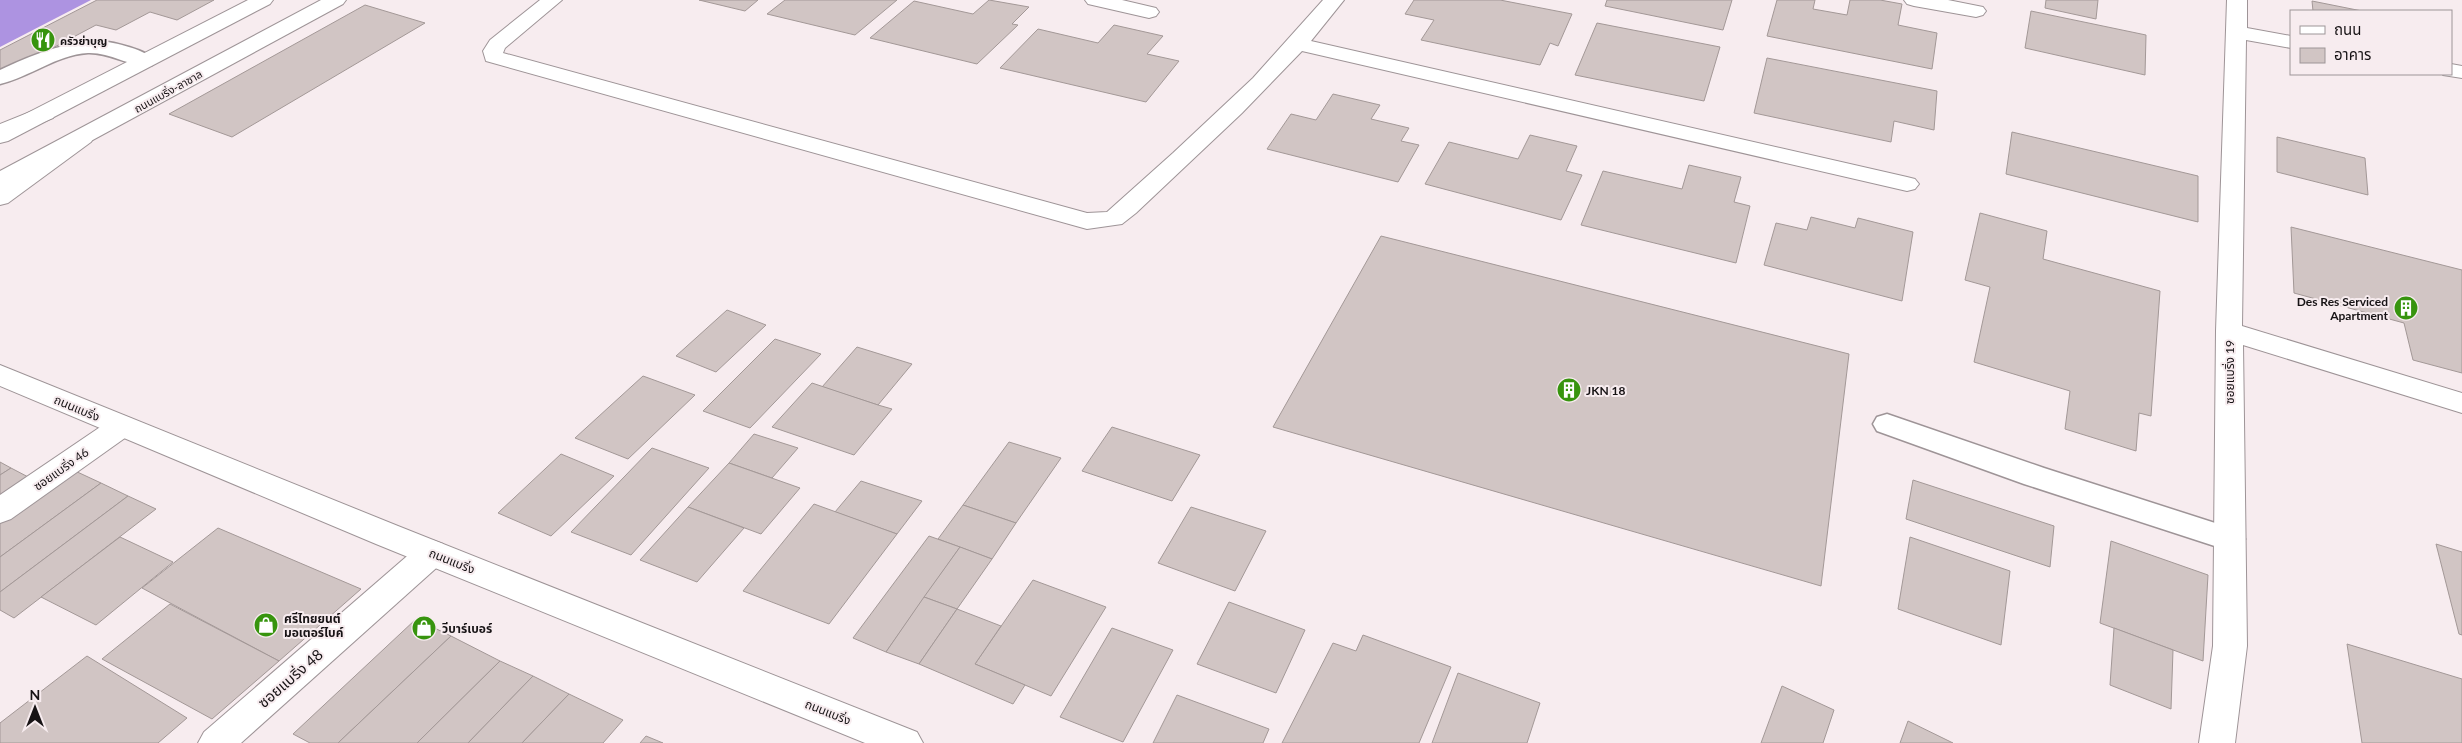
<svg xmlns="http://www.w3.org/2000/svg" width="2462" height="743" viewBox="0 0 2462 743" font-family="Lato,'Noto Sans Thai',sans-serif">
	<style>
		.water { fill: #ad93e1 }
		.building { fill: #d1c5c4; stroke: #a39897 }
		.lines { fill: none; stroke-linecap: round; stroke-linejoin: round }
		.service-casing { stroke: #9e9497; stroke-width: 3 }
		.minor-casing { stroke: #9e9497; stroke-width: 2 }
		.tertiary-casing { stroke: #9e9497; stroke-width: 2 }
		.secondary-casing { stroke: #9e9497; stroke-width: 2 }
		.service { fill: #fff; fill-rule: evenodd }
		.minor { fill: #fff; fill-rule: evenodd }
		.tertiary { fill: #fff; fill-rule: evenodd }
		.secondary { fill: #fff; fill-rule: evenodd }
		.labels { text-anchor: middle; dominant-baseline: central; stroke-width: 4; stroke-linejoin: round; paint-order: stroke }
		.far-poi-label { font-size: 11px; font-weight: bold; fill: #171315; stroke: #f7ecef; text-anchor: start }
		.far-street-label { font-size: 11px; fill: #171315; stroke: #f7ecef }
		.poi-label { font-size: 12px; font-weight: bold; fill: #171315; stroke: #f7ecef; text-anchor: start }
		.street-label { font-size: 12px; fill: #171315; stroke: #f7ecef }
		.near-street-label { font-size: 15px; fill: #171315; stroke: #f7ecef }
	</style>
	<rect width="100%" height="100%" fill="#f7ecef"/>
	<polygon class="water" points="0,0 91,0 0,47"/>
	<g class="building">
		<polygon points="97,0 214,0 177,20 150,12 116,30 96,25 4,74 0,73 0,50"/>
		<polygon points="699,0 758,0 745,11"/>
		<polygon points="785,0 897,0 855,35 767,14"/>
		<polygon points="989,0 1029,7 1012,24 1018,25 977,64 870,38 914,1 973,14"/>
		<polygon points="1414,0 1500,0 1572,14 1558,46 1550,43 1540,65 1421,40 1434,20 1405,14"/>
		<polygon points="1607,0 1732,0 1723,30 1605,6"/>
		<polygon points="1777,0 1815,0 1813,9 1847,15 1850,0 1880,0 1902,4 1898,25 1937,33 1932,69 1767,36"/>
		<polygon points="2046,0 2098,0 2096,19 2045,8"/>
		<polygon points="2312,1 2362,11 2313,11"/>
		<polygon points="365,5 425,23 232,137 169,114"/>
		<polygon points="2031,11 2146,35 2145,75 2025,48"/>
		<polygon points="1597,23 1720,47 1704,101 1575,75"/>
		<polygon points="1114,25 1163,36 1147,54 1179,61 1146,102 1000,68 1038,29 1098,43"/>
		<polygon points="1767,58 1937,91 1934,130 1894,121 1891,142 1754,113"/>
		<polygon points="1333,94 1380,105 1371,119 1409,128 1401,141 1419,145 1398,182 1267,149 1291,114 1316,120"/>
		<polygon points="2012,132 2198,176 2198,222 2006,174"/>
		<polygon points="1530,135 1577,146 1566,171 1582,175 1561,220 1425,184 1449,142 1518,159"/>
		<polygon points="2277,137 2365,158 2368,195 2277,172"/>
		<polygon points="1689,165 1741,177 1734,202 1750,206 1736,263 1581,225 1603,171 1682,189"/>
		<polygon points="1980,213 2047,231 2043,259 2160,291 2151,416 2139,413 2136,451 2065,429 2070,391 1974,362 1990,287 1965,280"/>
		<polygon points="1811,217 1855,228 1858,218 1913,232 1902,301 1764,265 1776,223 1807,230"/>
		<polygon points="2291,227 2462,270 2462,373 2413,360 2404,323 2294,293"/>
		<polygon points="1381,236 1849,354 1821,586 1273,427"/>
		<polygon points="727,310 766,325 716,372 676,356"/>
		<polygon points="775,339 821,354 750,428 703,411"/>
		<polygon points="857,347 912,364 878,405 822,387"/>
		<polygon points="643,376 695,395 628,459 575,438"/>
		<polygon points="812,383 878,405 892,409 854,455 772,427"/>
		<polygon points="1112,427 1200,455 1172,501 1082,471"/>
		<polygon points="754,434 798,448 772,478 729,463"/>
		<polygon points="1009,442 1061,458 1016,523 963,505"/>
		<polygon points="652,448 709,468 631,555 571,532"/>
		<polygon points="561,454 614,476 551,536 498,513"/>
		<polygon points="0,462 11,468 0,475"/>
		<polygon points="729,463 800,488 761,534 688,507"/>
		<polygon points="11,468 32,479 0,501 0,475"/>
		<polygon points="73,470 101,483 0,557 0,521"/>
		<polygon points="1913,480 2054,526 2050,567 1906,519"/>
		<polygon points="861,481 922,501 897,534 835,512"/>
		<polygon points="101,483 128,496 0,592 0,557"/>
		<polygon points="128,496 156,509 14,618 0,610 0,592"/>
		<polygon points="814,504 897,534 829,624 743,591"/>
		<polygon points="963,505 1016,523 992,559 938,539"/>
		<polygon points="688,507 744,528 697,582 640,560"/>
		<polygon points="1191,507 1266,531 1235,591 1158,563"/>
		<polygon points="218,528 361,589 279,661 142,588"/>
		<polygon points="929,536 960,547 886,652 853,638"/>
		<polygon points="120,537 173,562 96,625 41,597"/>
		<polygon points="1910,537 2010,571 2001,645 1898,609"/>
		<polygon points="2111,541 2208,575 2203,661 2100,623"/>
		<polygon points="2436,544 2462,552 2462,635 2459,634"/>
		<polygon points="960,547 992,559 957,609 924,597"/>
		<polygon points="1033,580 1106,607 1051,696 975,664"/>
		<polygon points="924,597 957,609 919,664 886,652"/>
		<polygon points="1229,602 1305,630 1276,693 1197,664"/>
		<polygon points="170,604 279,661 212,719 102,659"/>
		<polygon points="957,609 1001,626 975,664 1025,685 1013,704 919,664"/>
		<polygon points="416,619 451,636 338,743 310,743 293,734"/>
		<polygon points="1112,628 1173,650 1123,742 1060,717"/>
		<polygon points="2114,628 2173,650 2171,709 2110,685"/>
		<polygon points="1363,635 1451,667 1419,743 1282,743 1333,643 1356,651"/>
		<polygon points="451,636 500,661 417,743 338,743"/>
		<polygon points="2347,644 2462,679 2462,743 2362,743"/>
		<polygon points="87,656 187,718 158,743 0,743 0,723"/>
		<polygon points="500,661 533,676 468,743 417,743"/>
		<polygon points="1458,673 1540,703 1527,743 1432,743"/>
		<polygon points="533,676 569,694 522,743 468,743"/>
		<polygon points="1782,686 1834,710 1823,743 1761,743"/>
		<polygon points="569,694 623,720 603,743 522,743"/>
		<polygon points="1177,695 1269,729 1263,743 1153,743"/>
		<polygon points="1908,721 1953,743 1900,743"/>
		<polygon points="646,736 663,743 640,743"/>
	</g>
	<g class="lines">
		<defs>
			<g id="service">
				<path d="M100 41C113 42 148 50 155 61L152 65C135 70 112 52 88 53 56 55 30 77 0 84V70C32 55 64 42 100 41Z"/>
				<polygon points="1887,414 2044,468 2240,531 2245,539 2240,547 2230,551 2024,484 1877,431 1873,424 1877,417"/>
			</g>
			<g id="minor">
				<polygon points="540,0 562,0 505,48 503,53 1087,213 1107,212 1173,153 1253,78 1323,0 1344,0 1311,41 1907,177 1915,179 1919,184 1915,189 1907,191 1302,51 1242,113 1136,213 1122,224 1087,229 486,61 483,51 490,40"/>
				<polygon points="1085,0 1122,0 1156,8 1159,12 1156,16 1149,18 1088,4"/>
				<polygon points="1904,0 1948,0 1983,7 1986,11 1983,15 1976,17 1914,6 1907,4"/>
				<polygon points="2227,0 2247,0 2247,28 2291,36 2291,48 2246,40 2242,326 2462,393 2462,413 2243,345 2247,646 2235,743 2199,743 2213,646 2216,331"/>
				<polygon points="2451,64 2462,66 2462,78 2443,75 2451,74"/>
				<polygon points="122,415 132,419 136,426 132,433 11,519 0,523 0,495 112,419"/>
				<polygon points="432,540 443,544 448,553 443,562 241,743 198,743 204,732 421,544"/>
			</g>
			<g id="tertiary">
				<polygon points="248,0 273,0 270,4 8,141 0,143 0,127"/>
				<polygon points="321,0 346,0 343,4 8,186 0,188 0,171"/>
			</g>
			<g id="secondary">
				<polygon points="45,106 53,108 56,113 53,118 0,139 0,124"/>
				<polygon points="83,130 91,132 94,137 91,142 8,203 0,205 0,187 75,132"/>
				<polygon points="0,365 398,526 917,732 923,743 865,743 376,544 0,386"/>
			</g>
		</defs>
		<use href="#service" class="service-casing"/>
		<use href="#minor" class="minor-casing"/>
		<use href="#tertiary" class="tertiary-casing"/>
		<use href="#secondary" class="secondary-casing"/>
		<use href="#service" class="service"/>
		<use href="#minor" class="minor"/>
		<use href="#tertiary" class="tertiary"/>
		<use href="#secondary" class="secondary"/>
	</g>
	<defs>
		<symbol id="restaurant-disc" viewBox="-11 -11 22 22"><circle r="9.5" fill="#37940e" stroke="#f7ecef"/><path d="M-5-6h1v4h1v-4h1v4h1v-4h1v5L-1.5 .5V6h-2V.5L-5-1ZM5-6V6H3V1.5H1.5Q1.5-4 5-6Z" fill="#fff"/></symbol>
		<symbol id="building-disc" viewBox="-11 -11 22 22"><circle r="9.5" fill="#37940e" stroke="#f7ecef"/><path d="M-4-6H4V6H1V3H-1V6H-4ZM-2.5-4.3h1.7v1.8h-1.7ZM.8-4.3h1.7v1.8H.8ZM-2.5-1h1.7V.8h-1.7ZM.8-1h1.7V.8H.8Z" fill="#fff"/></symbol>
		<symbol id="shop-disc" viewBox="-11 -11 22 22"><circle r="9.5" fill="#37940e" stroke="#f7ecef"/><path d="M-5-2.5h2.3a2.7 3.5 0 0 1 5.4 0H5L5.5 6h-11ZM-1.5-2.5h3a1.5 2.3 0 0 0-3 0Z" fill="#fff"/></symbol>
	</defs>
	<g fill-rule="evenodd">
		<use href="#restaurant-disc" x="29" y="26" width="28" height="28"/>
		<use href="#building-disc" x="2392" y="294" width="28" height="28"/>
		<use href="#building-disc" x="1555" y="376" width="28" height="28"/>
		<use href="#shop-disc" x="252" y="611" width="28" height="28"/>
		<use href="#shop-disc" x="410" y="614" width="28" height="28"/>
	</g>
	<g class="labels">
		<g class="far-poi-label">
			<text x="60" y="40">ครัวย่าบุญ</text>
		</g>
		<g class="far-street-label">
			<text transform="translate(168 91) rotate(-29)">ถนนแบริ่ง-ลาซาล</text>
		</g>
		<g class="poi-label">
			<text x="2388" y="301" text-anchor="end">Des Res Serviced<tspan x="2388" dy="14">Apartment</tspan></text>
			<text x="1586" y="390">JKN 18</text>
			<text x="284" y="618">ศรีไทยยนต์<tspan x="284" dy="14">มอเตอร์ไบค์</tspan></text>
			<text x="442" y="628">วีบาร์เบอร์</text>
		</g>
		<g class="street-label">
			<text transform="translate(2229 372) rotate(-90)">ซอยแบริ่ง 19</text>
			<text transform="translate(77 408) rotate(23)">ถนนแบริ่ง</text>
			<text transform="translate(61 469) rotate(-35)">ซอยแบริ่ง 46</text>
			<text transform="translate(452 561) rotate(22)">ถนนแบริ่ง</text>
			<text transform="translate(828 712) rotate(22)">ถนนแบริ่ง</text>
		</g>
		<g class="near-street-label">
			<text transform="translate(290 678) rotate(-41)">ซอยแบริ่ง 48</text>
		</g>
	</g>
	<rect x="2290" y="10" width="162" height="65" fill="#f7ecef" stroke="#9d9598"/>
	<rect x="2300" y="26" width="25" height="8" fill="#ffffff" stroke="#9d9598"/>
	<text x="2334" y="35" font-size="15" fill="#171315">ถนน</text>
	<rect x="2300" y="48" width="25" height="15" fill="#d1c5c4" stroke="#9d9598"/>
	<text x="2334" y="60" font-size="15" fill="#171315">อาคาร</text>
	<g transform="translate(35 708)" stroke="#f7ecef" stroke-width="4" paint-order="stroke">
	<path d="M0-4L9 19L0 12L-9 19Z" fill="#171315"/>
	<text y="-8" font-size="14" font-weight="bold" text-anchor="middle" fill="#171315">N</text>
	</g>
</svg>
